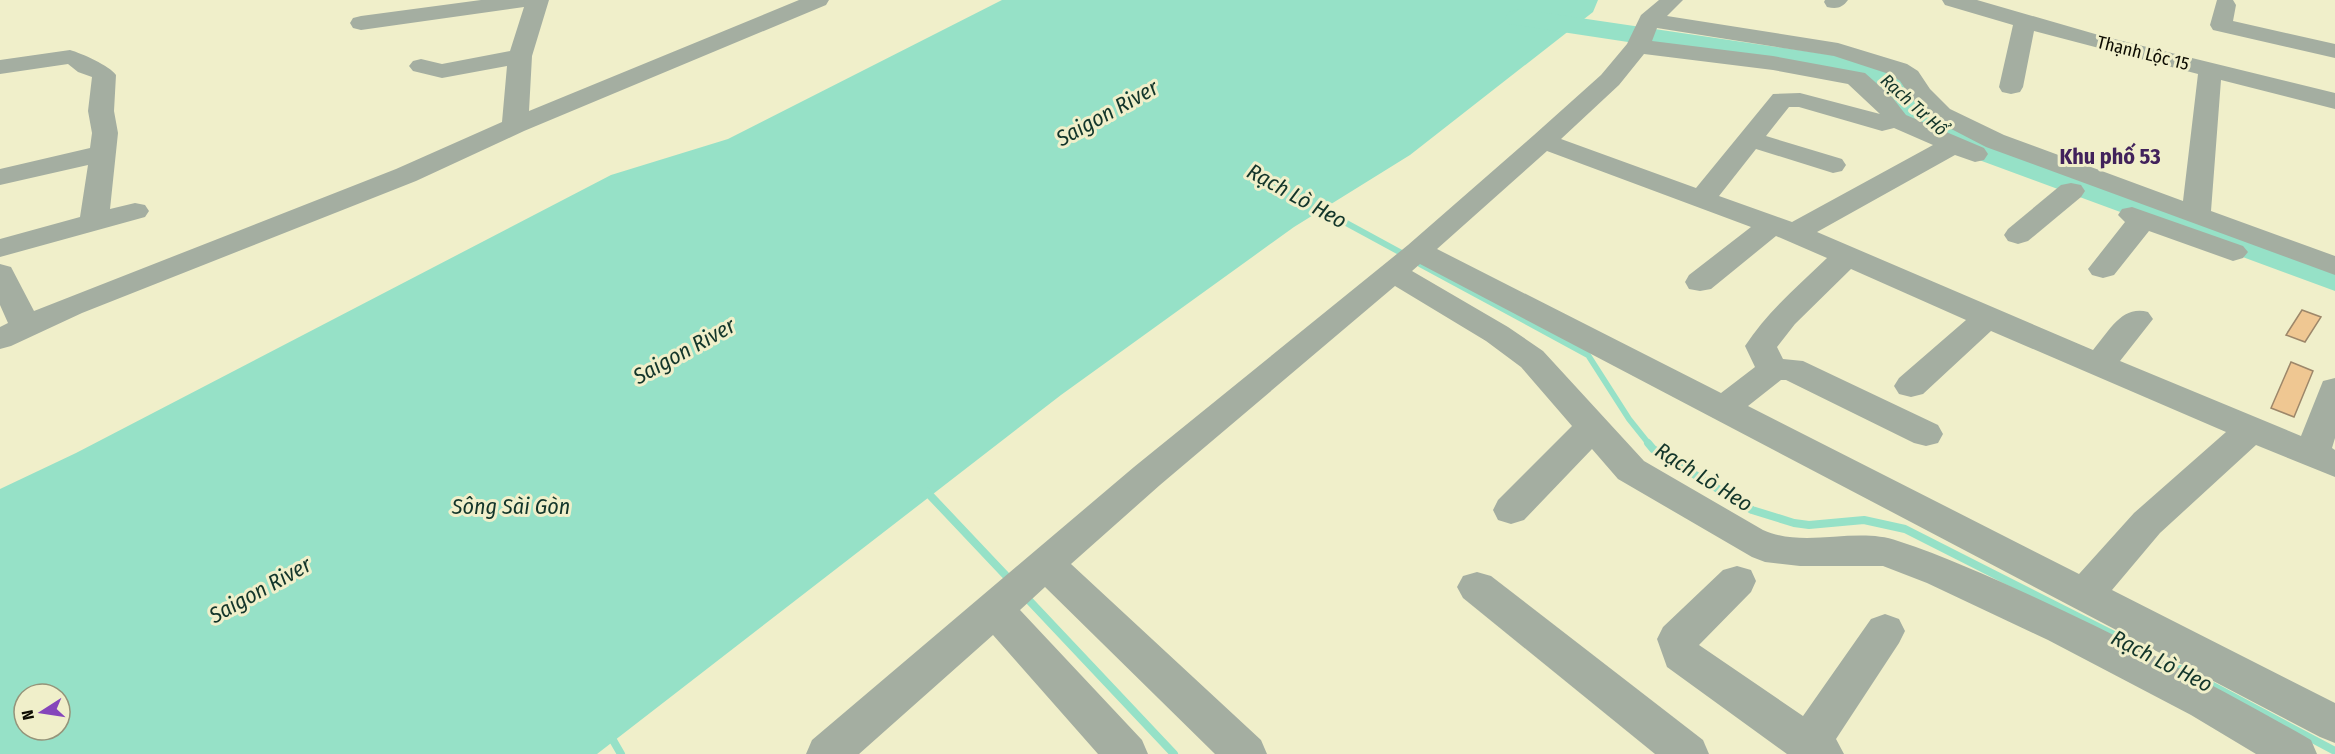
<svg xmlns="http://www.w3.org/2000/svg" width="2335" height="754" viewBox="0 0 2335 754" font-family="'Fira Sans Condensed',sans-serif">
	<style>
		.water { fill: #96e1c7; fill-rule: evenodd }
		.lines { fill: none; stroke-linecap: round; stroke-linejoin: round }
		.stream-far1 { stroke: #96e1c7; stroke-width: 6 }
		.stream { stroke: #96e1c7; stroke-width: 8 }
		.river { fill: #96e1c7; fill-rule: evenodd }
		.building { fill: #efc792; stroke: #9d876a; stroke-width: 1.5 }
		.minor { fill: #a4aea1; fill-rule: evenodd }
		.labels { text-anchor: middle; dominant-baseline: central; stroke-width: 6; stroke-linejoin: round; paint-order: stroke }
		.far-street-label { font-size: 18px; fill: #0d0c02; stroke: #f0efca }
		.far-water-label { font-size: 18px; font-style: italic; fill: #12352a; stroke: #f0efca }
		.water-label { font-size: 22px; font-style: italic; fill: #12352a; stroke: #f0efca }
		.neighbourhood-label { font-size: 22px; font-weight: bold; fill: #41225b; stroke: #f0efca }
	</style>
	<rect width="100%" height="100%" fill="#f0efca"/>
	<path class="water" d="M1002 0H1598L1593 12 1410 155 1294 227 1061 395 597 754H0V489L76 453 611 175 728 139ZM24 694H60V730H24Z"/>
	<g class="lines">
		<g class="stream-far1">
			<polyline points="1315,206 1405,255"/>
			<polyline points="1420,264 1588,355 1629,419 1649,444"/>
		</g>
		<g class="stream">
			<polyline points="1648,443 1653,449 1752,510 1794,523 1809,525 1864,520 1905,529 2126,641"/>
			<polyline points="925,490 1012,582"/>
			<polyline points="1024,595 1174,754"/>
			<polyline points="2181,669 2335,751"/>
			<polyline points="610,735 621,754"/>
		</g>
		<polygon class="river" points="1519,9 1886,63 1957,129 2335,266 2335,291 1933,143 1865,78 1509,24 1505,18 1509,12"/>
	</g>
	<g class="building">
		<polygon points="2302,310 2321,317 2305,342 2286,335"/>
		<polygon points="2291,362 2313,371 2294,417 2271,408"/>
	</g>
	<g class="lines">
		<g class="minor">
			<polygon points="481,0 549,0 532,56 529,111 799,0 829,0 826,5 524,131 416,181 82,313 11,346 0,349 0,327 8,323 0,305 0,264 11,267 34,311 396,169 502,122 507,66 442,78 413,71 409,66 413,61 421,59 442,64 510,51 524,7 361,30 353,28 350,23 353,18 361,16"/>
			<path d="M1659 0H1683L1667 16 1838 43 1907 64 1918 71 1930 89 1950 109 2004 135 2183 201 2198 74 2034 31 2023 87 2020 92 2011 94 2002 92 1999 87 2013 25 1945 5 1942 0H1977L2102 36 2335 93V109L2221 80 2211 211 2335 256V275L1986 147 1932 119 1912 99 1900 81 1889 74 1834 56 1657 28 1652 41 1773 56 1865 73 1892 97 1906 115 1984 148 1988 154 1984 160 1975 162 1955 155 1817 232 2093 350C2109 332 2121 305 2148 312L2153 319 2120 361 2301 436 2323 381 2335 378V438L2332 448 2335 450V477L2256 445 2160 533 2112 590 2335 703V743L2320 737 1420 264 1412 271 1508 327 1543 351 1644 461 1763 530C1805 549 1856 526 1898 541 1944 556 1988 576 2032 596 2127 640 2220 688 2311 740L2317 754H2256L2191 715 2048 640 1927 583 1883 566H1800L1765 562 1752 557 1618 479 1592 449 1524 520 1511 524 1498 520 1493 510 1498 500 1572 426 1521 367 1486 341 1395 286 1160 485 1071 564 1261 740 1267 754H1215L1045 587 1020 610 1142 740 1148 754H1098L993 635 859 754H806L812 740 1134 467 1408 245 1534 135 1601 75 1627 44 1641 15ZM1644 54 1773 70 1848 84 1880 114 1800 93 1773 94 1696 188 1561 139 1619 85ZM1789 107H1799L1882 131 1894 128 1933 145 1792 222 1719 196 1756 149 1833 173 1842 171 1846 165 1842 159 1766 136ZM1547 151 1751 227 1689 275 1685 282 1689 289 1700 291 1711 289 1776 236 1827 258C1798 286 1767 312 1745 346L1755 367 1721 393 1437 249ZM1851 269 1966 320 1899 378 1894 386 1899 394 1911 397 1923 394 1991 331 2226 432 2134 513 2079 574 1748 406 1781 380H1786L1914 443 1926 446 1938 443 1943 434 1938 425 1803 361 1783 359 1777 347 1795 324Z"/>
			<path d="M1825 0H1848C1842 8 1837 9 1827 7L1824 2Z"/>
			<polygon points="2217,0 2233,0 2236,5 2233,21 2335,44 2335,58 2213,30 2210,25"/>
			<path d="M70 50C81 53 110 66 116 75L114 111 118 133 110 209 135 203 145 205 149 211 145 217 0 257V239L80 217 88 165 0 185V169L90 148 92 133 88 111 92 77 78 72 68 64 0 74V60Z"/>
			<polygon points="2071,183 2081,185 2085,191 2081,197 2028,241 2018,244 2008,241 2004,235 2008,229 2061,185"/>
			<polygon points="2132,207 2243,246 2248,252 2243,258 2233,261 2149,231 2114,275 2103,278 2092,275 2088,269 2125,222 2118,215 2122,209"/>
			<polygon points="1737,566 1751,570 1756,581 1751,592 1699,645 1803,716 1871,619 1885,614 1899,619 1905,631 1899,643 1836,739 1844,754 1787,754 1667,667 1657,639 1663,627 1723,570"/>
			<polygon points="1477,572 1491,576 1703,740 1709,754 1655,754 1463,598 1457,587 1463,576"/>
		</g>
	</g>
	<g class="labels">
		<g class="far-street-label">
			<text transform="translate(2143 53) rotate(14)">Thạnh Lộc 15</text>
		</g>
		<g class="far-water-label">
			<text transform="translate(1914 105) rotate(42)">Rạch Tư Hổ</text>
		</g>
		<g class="water-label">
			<text transform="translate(1107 113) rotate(-29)">Saigon River</text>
			<text transform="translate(1297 196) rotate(29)">Rạch Lò Heo</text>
			<text transform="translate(684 351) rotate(-29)">Saigon River</text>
			<text transform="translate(1704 477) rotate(32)">Rạch Lò Heo</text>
			<text x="511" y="506">Sông Sài Gòn</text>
			<text transform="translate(260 590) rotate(-29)">Saigon River</text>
			<text transform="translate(2162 661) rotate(27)">Rạch Lò Heo</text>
		</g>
		<g class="neighbourhood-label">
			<text x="2110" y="156">Khu phố 53</text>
		</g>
	</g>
	<g transform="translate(42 712) rotate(258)"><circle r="28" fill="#f0efca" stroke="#95947a" stroke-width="1.5"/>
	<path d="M0-4.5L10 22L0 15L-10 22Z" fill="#8546bb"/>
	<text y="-9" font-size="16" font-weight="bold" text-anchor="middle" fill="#0d0c02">N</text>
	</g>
</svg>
